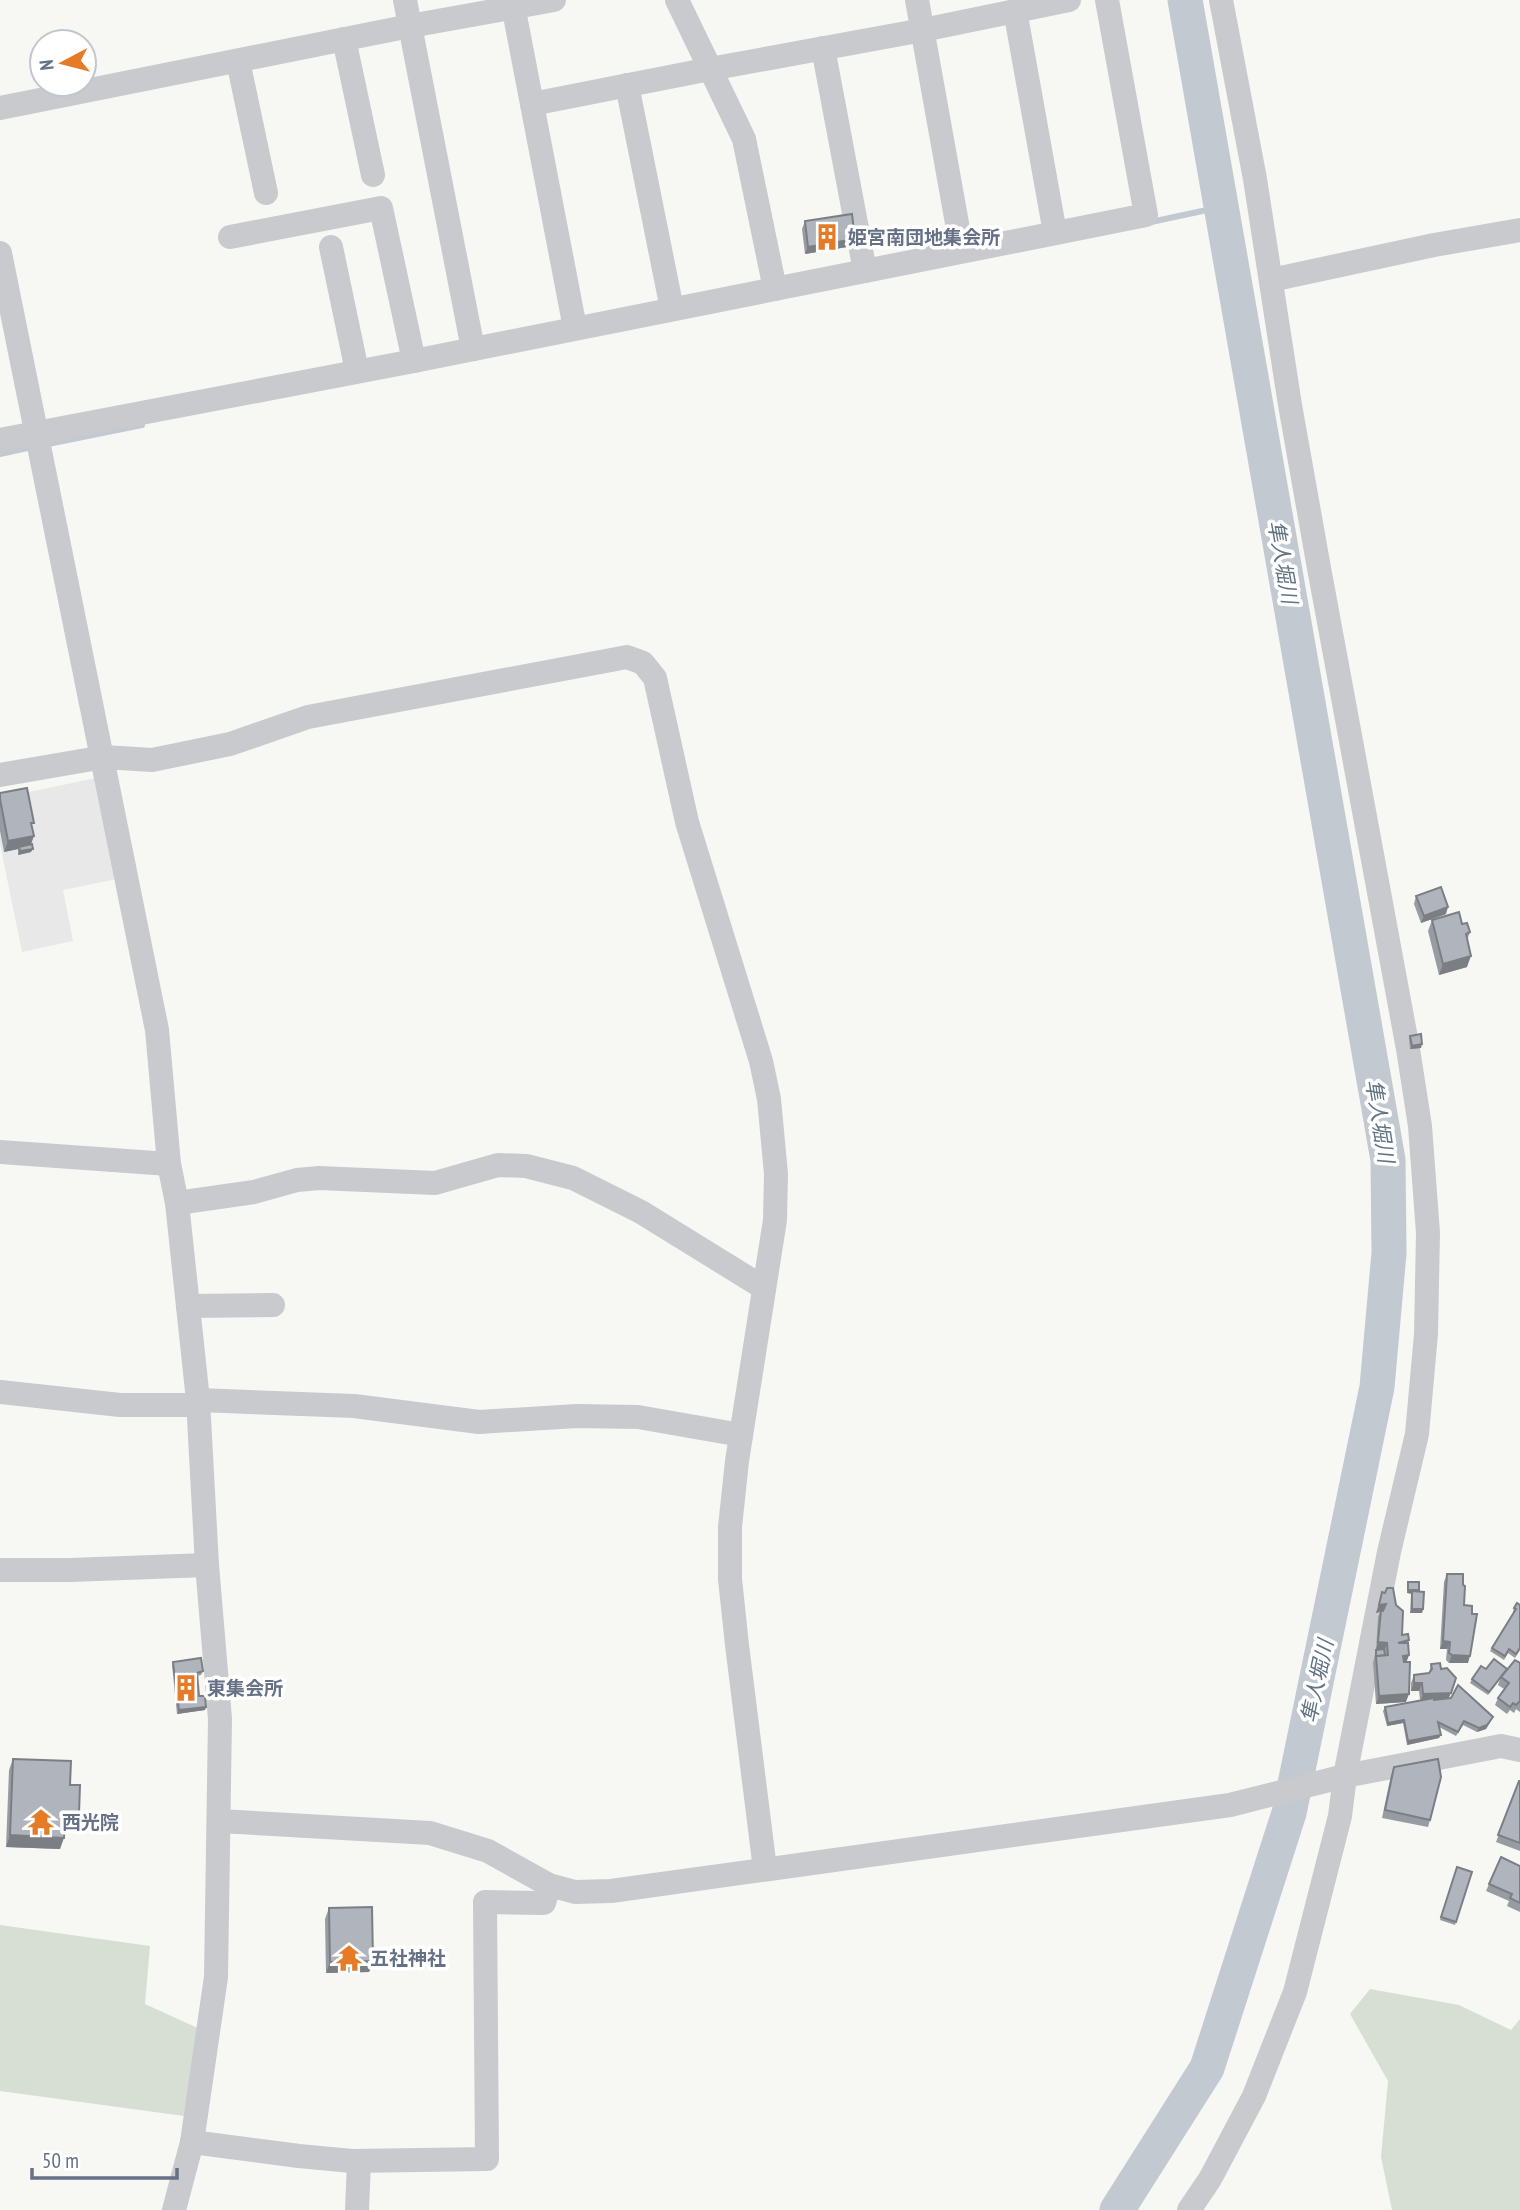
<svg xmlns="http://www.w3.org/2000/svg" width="1520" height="2210" viewBox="0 0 1520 2210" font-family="'PT Sans Narrow','Noto Sans JP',sans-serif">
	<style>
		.built { fill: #e8e8e8 }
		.green { fill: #d7dfd5 }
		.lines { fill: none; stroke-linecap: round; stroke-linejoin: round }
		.stream { stroke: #c2c9d0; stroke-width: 6 }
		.river { stroke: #c2c9d0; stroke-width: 35 }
		.minor { stroke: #c8cace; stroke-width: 24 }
		.wall { fill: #979ca3 }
		.shaded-wall { fill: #7b7f84 }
		.building { fill: #b0b5bd; stroke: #7b7f84; stroke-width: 2 }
		.labels { text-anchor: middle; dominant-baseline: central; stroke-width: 7; stroke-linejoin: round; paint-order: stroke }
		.poi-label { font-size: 19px; font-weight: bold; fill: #667186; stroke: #fff; text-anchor: start }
		.water-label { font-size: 21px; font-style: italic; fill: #627382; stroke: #fff }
	</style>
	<rect width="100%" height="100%" fill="#f7f7f4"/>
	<polygon class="built" points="96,778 117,879 63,890 73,941 22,952 0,844 0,798"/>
	<g class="green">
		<polygon points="0,1925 150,1946 145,2004 202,2030 184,2116 0,2091"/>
		<polygon points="1370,1989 1459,2005 1511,2030 1520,2019 1520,2210 1392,2210 1381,2157 1388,2081 1350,2014"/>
	</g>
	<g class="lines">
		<g class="stream">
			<polyline points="1151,222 1221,207"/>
			<polyline points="43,445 142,425"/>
			<polyline points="0,454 32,447"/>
		</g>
		<polyline class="river" points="1117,2210 1207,2068 1289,1813 1377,1387 1389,1253 1388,1160 1185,0"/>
		<g class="minor">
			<polyline points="405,0 473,349"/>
			<polyline points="512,0 575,328"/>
			<polyline points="677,0 744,139 775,289"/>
			<polyline points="917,0 962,251"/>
			<polyline points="1015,10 1055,233"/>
			<polyline points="344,39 373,175"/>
			<polyline points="823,48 865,271"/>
			<polyline points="238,61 266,193"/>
			<polyline points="627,85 672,309"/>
			<polyline points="532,104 710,69 923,30 1069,0"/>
			<polyline points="0,108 410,26 554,0"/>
			<polyline points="230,237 381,208 414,361"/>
			<polyline points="331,247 357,371"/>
			<polyline points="0,253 157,1030 169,1164 177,1203 198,1400 207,1565 220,1719 216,1977 192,2142 174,2210"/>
			<polyline points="1271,280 1434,245 1520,230"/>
			<polyline points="0,440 414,361 1146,215 1107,0"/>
			<polyline points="0,775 104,757 152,760 230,744 308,717 627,657 643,663 655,678 687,822 761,1061 769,1099 776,1174 775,1220 737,1461 730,1527 730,1579 737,1645 765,1869"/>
			<polyline points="0,1152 169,1164"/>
			<polyline points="177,1203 254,1192 297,1180 319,1178 435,1183 498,1165 526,1166 573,1178 641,1212 764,1288"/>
			<polyline points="188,1306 273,1305"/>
			<polyline points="0,1392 120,1405 198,1405"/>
			<polyline points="198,1400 354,1406 479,1422 577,1416 638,1417 741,1435"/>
			<polyline points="0,1570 70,1570 207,1565"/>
			<polyline points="219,1821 430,1833 488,1851 549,1885 575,1892 611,1891 1230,1805 1345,1776 1501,1746 1520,1750"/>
			<polyline points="192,2142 299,2156 352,2161 487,2159 485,1902 544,1903 549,1885"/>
			<polyline points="357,2210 359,2161"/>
			<polyline points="1189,2210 1210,2179 1254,2096 1295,1992 1340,1816 1345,1776 1389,1552 1417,1434 1426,1334 1428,1233 1420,1126 1408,1049 1319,568 1290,405 1255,179 1221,0"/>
		</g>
	</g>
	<g class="wall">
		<polygon points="805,221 853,246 805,254 802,229"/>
		<polygon points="0,793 32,827 30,845 31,852 18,855 18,849 4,852 0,831"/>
		<polygon points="1416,896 1446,914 1421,923 1414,904"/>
		<polygon points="1432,920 1462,924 1470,932 1467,940 1467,967 1439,975 1428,931"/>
		<polygon points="1410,1036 1421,1048 1410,1049 1409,1039"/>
		<polygon points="1447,1574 1464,1605 1468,1663 1449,1663 1446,1660 1447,1649 1440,1649 1444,1582"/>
		<polygon points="1408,1582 1418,1592 1423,1609 1422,1613 1410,1613 1411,1594 1407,1593"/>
		<polygon points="1382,1592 1402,1635 1409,1640 1408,1644 1409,1655 1406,1662 1406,1702 1376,1704 1373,1663 1376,1650 1378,1617 1380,1612 1376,1613"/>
		<polygon points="1517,1603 1520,1650 1515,1658 1508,1653 1504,1660 1490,1651 1514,1613 1513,1612 1514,1608"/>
		<polygon points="173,1662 203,1671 201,1675 197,1676 199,1696 205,1710 177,1714 172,1665"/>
		<polygon points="1520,1663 1520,1712 1516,1709 1514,1713 1510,1710 1507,1714 1495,1705 1498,1698 1504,1689 1498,1685 1500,1679 1488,1695 1470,1683 1472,1679 1486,1669 1507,1669"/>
		<polygon points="1431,1664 1441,1669 1449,1699 1491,1721 1486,1729 1477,1732 1463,1725 1456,1736 1439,1727 1439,1738 1407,1745 1403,1723 1387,1726 1383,1711 1385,1707 1420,1700 1419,1691 1411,1691 1411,1683 1414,1675 1429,1673"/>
		<polygon points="13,1759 70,1785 79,1814 75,1825 64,1825 60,1849 6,1847 9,1770"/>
		<polygon points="1394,1767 1430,1820 1428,1827 1382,1818 1391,1775"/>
		<polygon points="1519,1781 1520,1781 1520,1851 1496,1842"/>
		<polygon points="1520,1866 1520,1912 1507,1906 1509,1901 1486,1891 1489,1884"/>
		<polygon points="1457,1867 1472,1872 1455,1925 1440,1920"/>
		<polygon points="329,1908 373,1961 369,1972 326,1973 325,1919"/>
	</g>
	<g class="shaded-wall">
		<polygon points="855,239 853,246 805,254 808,247"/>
		<polygon points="34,836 30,847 19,847 18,849 4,852 8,841"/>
		<polygon points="33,849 31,852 18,855 20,851"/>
		<polygon points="1448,907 1446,914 1421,923 1424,916"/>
		<polygon points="1471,956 1467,967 1439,975 1443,964"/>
		<polygon points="1422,1044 1421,1048 1410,1049 1412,1046"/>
		<polygon points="1408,1590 1419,1590 1417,1594 1407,1593"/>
		<polygon points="1386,1604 1383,1611 1376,1613 1379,1605"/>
		<polygon points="1412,1609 1423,1609 1422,1613 1410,1613"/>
		<polygon points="1443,1641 1450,1642 1447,1649 1440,1649"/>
		<polygon points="1378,1642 1387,1643 1384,1651 1376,1650"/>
		<polygon points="1409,1655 1406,1663 1400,1663 1403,1656"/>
		<polygon points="1452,1655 1470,1656 1468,1663 1449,1663"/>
		<polygon points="1414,1683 1422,1683 1419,1691 1411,1691"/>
		<polygon points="1451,1693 1448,1700 1420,1702 1423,1694"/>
		<polygon points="1409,1694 1406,1702 1376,1704 1379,1696"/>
		<polygon points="206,1707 205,1710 177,1714 179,1710"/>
		<polygon points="1493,1717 1486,1729 1477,1732 1479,1728"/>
		<polygon points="1404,1720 1403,1723 1387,1726 1388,1723"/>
		<polygon points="1441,1735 1439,1738 1407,1745 1408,1741"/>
		<polygon points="65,1814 79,1814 75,1825 61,1825"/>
		<polygon points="10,1835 64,1838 60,1849 6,1847"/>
		<polygon points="373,1961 369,1972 326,1973 330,1962"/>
	</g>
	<g class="building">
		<polygon points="852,214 855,239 808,247 805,221"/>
		<polygon points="27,788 34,823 31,823 34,836 8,841 0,799 0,793"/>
		<polygon points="32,844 33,849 20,851 19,847"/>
		<polygon points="1441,887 1448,907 1424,916 1416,896"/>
		<polygon points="1459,912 1462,924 1467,923 1470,932 1466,934 1471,956 1443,964 1432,920"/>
		<polygon points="1421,1034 1422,1044 1412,1046 1410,1036"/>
		<polygon points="1447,1574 1463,1574 1463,1585 1465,1586 1464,1605 1472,1606 1472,1614 1477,1614 1470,1656 1452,1655 1449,1653 1450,1642 1443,1641"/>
		<rect x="1408" y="1582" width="11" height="8"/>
		<polygon points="1387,1588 1393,1588 1396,1605 1403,1611 1402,1635 1408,1634 1409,1640 1398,1643 1408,1643 1409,1655 1403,1656 1404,1662 1410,1662 1409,1694 1379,1696 1376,1656 1388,1655 1387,1643 1378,1642 1381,1610 1383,1611 1386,1604 1379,1605 1382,1592 1385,1593"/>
		<polygon points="1412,1591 1424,1592 1423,1609 1412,1609"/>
		<polygon points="1517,1603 1520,1605 1520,1648 1516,1654 1509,1649 1505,1656 1492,1648 1516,1609 1514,1608"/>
		<polygon points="1384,1649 1385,1655 1376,1656 1376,1650"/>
		<polygon points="201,1658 203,1671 197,1673 199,1696 205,1696 206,1707 179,1710 173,1662"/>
		<polygon points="1494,1659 1507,1669 1489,1692 1472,1679 1481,1666 1486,1669"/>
		<polygon points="1515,1660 1520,1663 1520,1702 1519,1702 1516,1705 1513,1703 1510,1707 1498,1698 1509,1683 1501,1677"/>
		<polygon points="1440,1663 1441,1669 1447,1668 1456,1678 1451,1693 1423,1694 1422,1683 1414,1683 1414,1675 1429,1673 1432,1669 1431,1664"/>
		<polygon points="1458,1685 1493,1717 1487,1725 1479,1728 1464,1721 1458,1732 1438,1722 1441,1735 1408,1741 1404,1720 1388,1723 1385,1707 1434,1698 1434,1700 1451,1698"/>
		<polygon points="13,1759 71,1761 70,1785 80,1785 79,1814 65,1814 64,1838 10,1835"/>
		<polygon points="1438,1759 1441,1777 1430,1820 1385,1810 1394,1767"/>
		<polygon points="1519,1781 1520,1781 1520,1843 1498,1835"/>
		<polygon points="1501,1857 1520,1866 1520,1903 1510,1898 1512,1894 1489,1884"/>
		<polygon points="1457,1867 1472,1872 1456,1922 1441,1917"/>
		<polygon points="372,1907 373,1961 330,1962 329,1908"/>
	</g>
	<defs>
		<symbol id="building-bare" viewBox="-9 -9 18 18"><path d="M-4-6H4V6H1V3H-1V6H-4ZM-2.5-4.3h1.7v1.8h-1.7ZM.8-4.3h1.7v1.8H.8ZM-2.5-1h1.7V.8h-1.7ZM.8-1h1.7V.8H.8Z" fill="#e57b26" stroke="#fff" stroke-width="2.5" paint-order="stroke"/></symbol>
		<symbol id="temple-bare" viewBox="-9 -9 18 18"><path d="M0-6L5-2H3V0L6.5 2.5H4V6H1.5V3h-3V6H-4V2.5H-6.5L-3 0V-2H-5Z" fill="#e57b26" stroke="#fff" stroke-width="2.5" paint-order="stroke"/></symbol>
	</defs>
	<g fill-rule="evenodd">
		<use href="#building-bare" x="808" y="218" width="38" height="38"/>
		<use href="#building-bare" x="167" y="1669" width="38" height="38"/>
		<use href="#temple-bare" x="22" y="1803" width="38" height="38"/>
		<use href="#temple-bare" x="330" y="1939" width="38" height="38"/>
	</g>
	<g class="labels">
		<g class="poi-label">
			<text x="848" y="237">姫宮南団地集会所</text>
			<text x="207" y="1688">東集会所</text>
			<text x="62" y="1822">西光院</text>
			<text x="370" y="1958">五社神社</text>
		</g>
		<g class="water-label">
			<text transform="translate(1283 562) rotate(80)">隼人堀川</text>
			<text transform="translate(1380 1121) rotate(81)">隼人堀川</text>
			<text transform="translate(1317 1681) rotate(-78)">隼人堀川</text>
		</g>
	</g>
	<g transform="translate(63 63) rotate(263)"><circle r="33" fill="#ffffff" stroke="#c2c6cf" stroke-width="2"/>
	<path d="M0-5L12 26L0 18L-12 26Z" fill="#e57b26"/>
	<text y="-10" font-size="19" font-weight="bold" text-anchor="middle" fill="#667186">N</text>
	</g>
	<path d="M32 2168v10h145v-10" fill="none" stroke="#667186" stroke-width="3.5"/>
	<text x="42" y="2168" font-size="21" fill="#667186" stroke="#ffffff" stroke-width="5" paint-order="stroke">50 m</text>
</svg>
